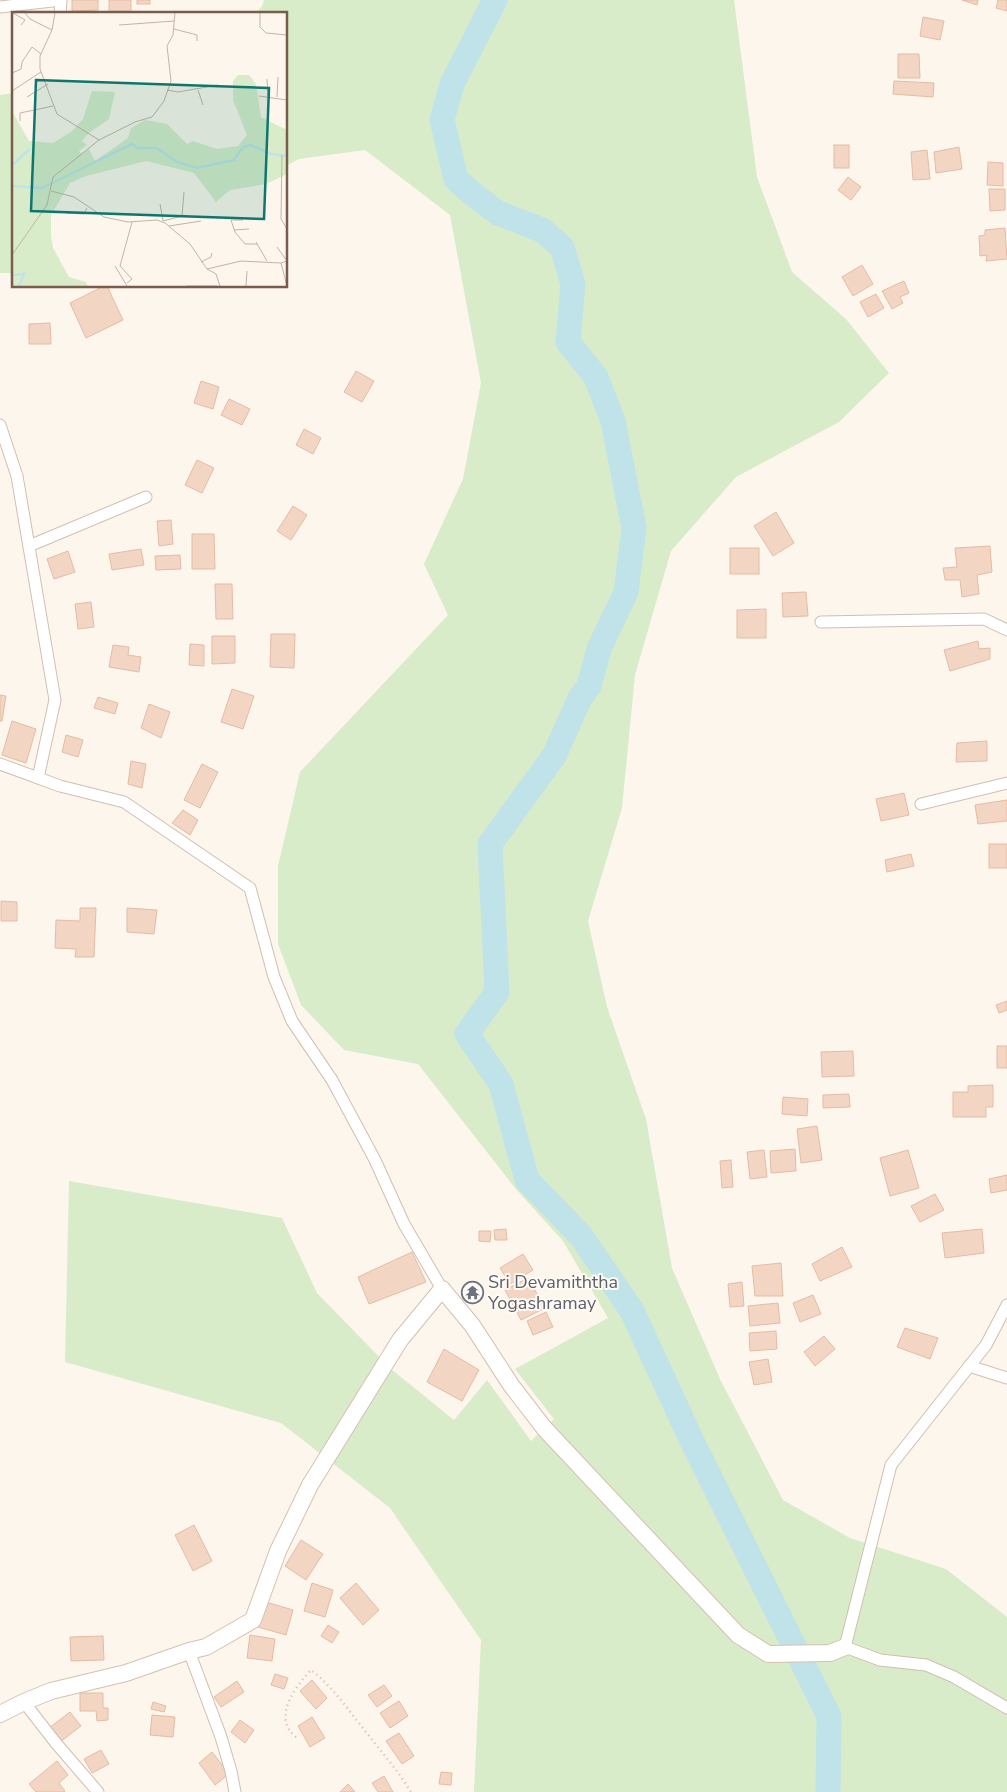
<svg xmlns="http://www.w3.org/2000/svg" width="1007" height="1792" viewBox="0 0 1007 1792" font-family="'Nunito Sans',sans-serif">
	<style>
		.green { fill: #d8ecc9 }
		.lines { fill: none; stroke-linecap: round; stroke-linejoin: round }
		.river { stroke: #bfe3e8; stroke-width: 25 }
		.building { fill: #f3d5c3; stroke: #e6bba3 }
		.street-casing { stroke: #d1beb0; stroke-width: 13 }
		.secondary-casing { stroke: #d6c0b0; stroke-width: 18 }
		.path { stroke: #d9b8a5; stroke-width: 2.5; stroke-dasharray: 1 4; stroke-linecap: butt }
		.street { stroke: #fff; stroke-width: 11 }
		.secondary { stroke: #fff; stroke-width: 16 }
		.labels { text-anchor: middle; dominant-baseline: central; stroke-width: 4; stroke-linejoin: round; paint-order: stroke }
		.worship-label { font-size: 18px; fill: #5b616d; stroke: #fffaf3; text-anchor: start }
		.inset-river { fill: none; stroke: #bfe3e8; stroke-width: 2.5 }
		.inset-road { fill: none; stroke: #c5b3a7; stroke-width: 1 }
		.view { fill: #0f766e; fill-opacity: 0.15; stroke: #0f766e; stroke-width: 2.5 }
		.inset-edge { fill: none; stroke: #7a5c4d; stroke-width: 2.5 }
	</style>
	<rect width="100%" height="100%" fill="#fdf6ec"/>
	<g class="green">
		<polygon points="264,0 734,0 757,177 792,272 846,319 889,373 839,422 736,477 671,551 635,675 622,808 588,921 607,1007 646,1119 672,1268 720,1379 783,1500 850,1538 946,1569 1007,1617 1007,1792 474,1792 481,1640 390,1508 281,1423 65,1362 69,1181 282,1218 317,1293 391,1369 454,1420 487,1380 531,1441 554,1419 515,1369 608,1318 563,1241 515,1188 418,1064 344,1050 301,1005 278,944 278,866 300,772 448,615 424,564 463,479 481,383 450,215 365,150 299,159 286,166 286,14 255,14 262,6"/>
		<polygon points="14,93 14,273 0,273 0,95"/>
	</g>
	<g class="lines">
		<polyline class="river" points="495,0 452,84 442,120 456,179 475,196 498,213 542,230 562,247 573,284 568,342 596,377 613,421 634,528 626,592 599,649 589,686 580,698 554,756 490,844 497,992 467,1034 501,1084 527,1180 581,1236 632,1311 691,1439 829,1716 828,1792"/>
	</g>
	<g class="building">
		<polygon points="72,0 98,0 98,10 72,11"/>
		<polygon points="109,0 131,0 131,13 109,12"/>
		<rect x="137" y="0" width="13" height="4"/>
		<polygon points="962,0 978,0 977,5"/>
		<polygon points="998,0 1007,0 1007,11 996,8"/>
		<polygon points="923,17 944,21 940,40 920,36"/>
		<polygon points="898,54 919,54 920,78 898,78"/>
		<polygon points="894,81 934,83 933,97 893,94"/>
		<rect x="834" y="145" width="15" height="23"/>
		<polygon points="959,147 962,169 936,173 934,152"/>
		<polygon points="927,150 930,179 913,180 911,152"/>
		<polygon points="988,162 1003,163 1003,186 987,185"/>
		<polygon points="848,177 861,187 851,200 838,190"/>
		<polygon points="989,189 1005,189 1005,210 990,211"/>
		<polygon points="1005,228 1007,259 986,261 987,255 980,256 979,236 985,235 985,230"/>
		<polygon points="862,265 873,284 853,296 842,277"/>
		<polygon points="904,281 909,293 900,297 903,303 892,309 882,291"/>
		<polygon points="104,286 107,286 123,320 86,338 70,303"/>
		<polygon points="876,294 884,308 868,317 860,302"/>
		<polygon points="50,323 51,344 29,344 29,324"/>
		<polygon points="356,371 374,381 362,402 344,392"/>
		<polygon points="201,381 219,387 213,409 194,403"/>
		<polygon points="229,399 250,409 242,425 221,415"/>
		<polygon points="304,429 321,438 313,454 296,445"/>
		<polygon points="197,460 214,468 202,493 185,485"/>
		<polygon points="293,506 307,515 291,540 277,531"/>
		<polygon points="776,512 794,543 773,556 754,526"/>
		<polygon points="171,520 173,544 159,546 157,521"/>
		<polygon points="192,534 214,534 215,569 192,569"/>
		<polygon points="990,546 992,572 977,575 979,594 962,597 960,580 945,580 943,568 957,567 955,548"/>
		<rect x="730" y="548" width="29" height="26"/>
		<polygon points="141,549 144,565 112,570 109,554"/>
		<polygon points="68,551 75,572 54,579 47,559"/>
		<polygon points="180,555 181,569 156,570 155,556"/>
		<polygon points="215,584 232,584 233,619 216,619"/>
		<polygon points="806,592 808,616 783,617 782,593"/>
		<polygon points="91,602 94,627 78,629 75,604"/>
		<polygon points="766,609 766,638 737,638 737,610"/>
		<polygon points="271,634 295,634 294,668 270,667"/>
		<polygon points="212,636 235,636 235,663 212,664"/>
		<polygon points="978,641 979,649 990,648 990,659 950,671 944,650"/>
		<polygon points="190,644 204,645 204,666 189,665"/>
		<polygon points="113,645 129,647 128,655 141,657 139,672 109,667"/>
		<polygon points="232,689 254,696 243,729 221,722"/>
		<polygon points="0,695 6,696 2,721 0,721"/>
		<polygon points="98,697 118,703 115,714 94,708"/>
		<polygon points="149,704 170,712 161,738 141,728"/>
		<polygon points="12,721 36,729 26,763 2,755"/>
		<polygon points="66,735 83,740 78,757 62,752"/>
		<polygon points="987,741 987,761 956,762 957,743"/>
		<polygon points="131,761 146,764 142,788 128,784"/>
		<polygon points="202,764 218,772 200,808 184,800"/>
		<polygon points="904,793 909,815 881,821 876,799"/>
		<polygon points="1007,800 1007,821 978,824 975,805"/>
		<polygon points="183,810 198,820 190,835 172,823"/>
		<rect x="989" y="844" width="18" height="24"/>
		<polygon points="911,854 914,866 887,872 885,860"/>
		<polygon points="1,901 17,902 17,921 1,921"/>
		<polygon points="80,908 96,908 94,957 75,957 76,949 55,948 56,920 80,921"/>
		<polygon points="127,908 157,910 154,934 127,932"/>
		<polygon points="1007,1001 1007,1010 999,1013 996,1005"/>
		<rect x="997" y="1046" width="10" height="22"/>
		<polygon points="853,1051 854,1076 822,1077 821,1052"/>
		<polygon points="993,1085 993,1107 986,1107 986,1117 953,1117 953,1092 968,1092 968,1086"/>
		<polygon points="849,1094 850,1107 823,1108 823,1095"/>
		<polygon points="783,1097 808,1099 807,1116 782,1114"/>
		<polygon points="817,1126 822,1160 801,1163 797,1129"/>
		<polygon points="795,1149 796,1171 771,1173 770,1151"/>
		<polygon points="764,1150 767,1177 750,1179 747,1152"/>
		<polygon points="908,1150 919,1188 890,1196 880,1158"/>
		<polygon points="731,1160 733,1187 722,1188 720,1161"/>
		<polygon points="1007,1175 1007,1190 991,1193 989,1179"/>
		<polygon points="935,1194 944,1210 920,1222 911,1206"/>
		<polygon points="506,1229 507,1240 495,1240 494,1230"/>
		<polygon points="982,1229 984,1253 945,1258 942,1233"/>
		<polygon points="479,1231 491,1231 490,1242 479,1241"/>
		<polygon points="842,1247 852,1267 820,1281 812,1264"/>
		<polygon points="412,1252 426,1282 369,1304 358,1277"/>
		<polygon points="523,1254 533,1270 510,1284 500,1268"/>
		<polygon points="781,1263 783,1296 755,1296 752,1266"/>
		<polygon points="528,1278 545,1308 521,1320 505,1290"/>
		<polygon points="742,1282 744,1306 730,1307 728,1284"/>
		<polygon points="813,1295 821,1314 800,1322 793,1303"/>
		<polygon points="778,1303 780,1323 750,1326 748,1306"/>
		<polygon points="546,1312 553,1327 533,1335 527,1321"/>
		<polygon points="905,1328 938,1338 930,1359 897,1347"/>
		<polygon points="776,1331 777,1349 750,1351 749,1333"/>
		<polygon points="824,1336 835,1349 815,1366 804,1352"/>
		<polygon points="444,1349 479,1370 462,1401 427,1382"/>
		<polygon points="768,1359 772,1382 754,1385 749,1362"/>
		<polygon points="194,1525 212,1561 193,1571 175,1535"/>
		<polygon points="301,1540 323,1554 306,1580 285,1566"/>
		<polygon points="312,1583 333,1590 325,1617 304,1611"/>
		<polygon points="356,1583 379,1610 363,1625 340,1598"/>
		<polygon points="266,1602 293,1610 286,1635 258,1627"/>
		<polygon points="328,1625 339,1632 332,1643 321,1636"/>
		<polygon points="250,1635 275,1639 272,1661 247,1658"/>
		<polygon points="103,1636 104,1660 71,1661 70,1637"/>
		<polygon points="275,1674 288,1678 284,1689 271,1685"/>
		<polygon points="312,1680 327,1698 316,1709 300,1691"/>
		<polygon points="237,1681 244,1692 221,1707 214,1697"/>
		<polygon points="384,1685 392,1696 377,1707 368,1695"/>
		<polygon points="80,1693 103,1693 103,1708 108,1708 108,1720 97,1721 96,1711 80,1711"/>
		<polygon points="399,1701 408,1716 390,1728 380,1713"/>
		<polygon points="153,1702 166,1706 164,1712 151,1709"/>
		<polygon points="70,1712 81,1726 60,1742 49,1728"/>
		<polygon points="152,1715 175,1717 173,1737 150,1735"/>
		<polygon points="312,1717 325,1738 310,1747 298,1726"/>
		<polygon points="240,1720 254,1730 245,1743 231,1732"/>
		<polygon points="399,1733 414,1756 402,1764 386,1741"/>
		<polygon points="101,1750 109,1764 92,1773 84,1759"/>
		<polygon points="212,1752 229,1774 215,1785 199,1763"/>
		<polygon points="57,1761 68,1775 59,1783 65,1791 64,1792 36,1792 29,1784"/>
		<polygon points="441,1772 452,1773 451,1785 439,1784"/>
		<polygon points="384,1776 393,1792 378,1792 372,1783"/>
		<polygon points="348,1784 355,1792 340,1792"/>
	</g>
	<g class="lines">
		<defs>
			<g id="street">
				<polyline points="0,7 61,0"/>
				<polyline points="60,14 61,0"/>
				<polyline points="0,425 17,476 55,700 38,778"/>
				<polyline points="29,546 146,497"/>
				<polyline points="821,622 984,619 1007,630"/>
				<polyline points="0,764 60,786 124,802 250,888 274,977 292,1021 332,1080 375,1160 404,1224 442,1289"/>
				<polyline points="921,804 1007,783"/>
				<polyline points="1007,1305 986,1345 891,1465 845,1647 880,1660 926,1665 954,1677 1007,1708"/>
				<polyline points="969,1366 1007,1378"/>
				<polyline points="189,1651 221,1737 231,1771 235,1792"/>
				<polyline points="24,1702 55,1742 98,1792"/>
			</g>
			<polyline id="secondary" points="0,1714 24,1702 51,1691 126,1673 189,1651 206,1647 253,1620 278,1551 310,1485 400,1340 442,1289 472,1325 511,1385 544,1428 738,1635 768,1654 830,1653 845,1647"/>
		</defs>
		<use href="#street" class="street-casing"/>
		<use href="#secondary" class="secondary-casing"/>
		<path class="path" d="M296 1737C271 1718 296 1686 311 1670 332 1686 346 1707 362 1727 379 1749 397 1769 411 1792"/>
		<use href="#street" class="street"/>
		<use href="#secondary" class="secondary"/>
	</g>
	<defs>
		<symbol id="temple-ring" viewBox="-11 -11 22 22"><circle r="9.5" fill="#fffaf3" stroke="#6b7280" stroke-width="1.5"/><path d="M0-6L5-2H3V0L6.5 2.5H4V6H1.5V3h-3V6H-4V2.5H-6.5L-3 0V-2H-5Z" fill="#6b7280"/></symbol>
	</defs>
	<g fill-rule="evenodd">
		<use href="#temple-ring" x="460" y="1280" width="25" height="25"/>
	</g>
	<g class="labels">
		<g class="worship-label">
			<text x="488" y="1282">Sri Devamiththa<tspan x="488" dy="21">Yogashramay</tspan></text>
		</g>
	</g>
	<g transform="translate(12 12)">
		<rect width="275" height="275" fill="#fdf6ec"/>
		<path d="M226 63H237L244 72 249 105 275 118V162L254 172 218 178 204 190 182 161 134 149 74 164 58 171 39 203V224L41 236 57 265 74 270 76 274H0V99L17 129 41 131 59 120 71 107 80 79 103 80 97 107 77 121 70 129 75 133 67 139 70 142 77 137 83 149 116 126 119 116 133 108 155 112 175 132 181 129 205 137 226 134 235 123 221 88V69Z" fill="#d8ecc9"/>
		<path class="inset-river" d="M0 153 18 137M0 174 30 176 120 132 126 136H145L165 150 185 156 222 148 231 135 239 133 259 142 275 144M0 263 12 262 7 274"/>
		<path class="inset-road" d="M1 1 13 8 9 13M13 1 18 7 40 18M43 1 40 18 28 44V57L45 102 87 128M248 1V15L254 21 275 23M107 13 162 9M162 17 185 23V29M0 61 9 57 10 50 20 35 29 42M255 67 256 84M155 78 166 80 206 73M186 78 191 93M0 79 29 60M247 84 275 88M15 85 36 72M265 85 266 65M8 109V101L41 94M270 143 269 207 275 217M39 179 62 185 92 205 116 210 145 208 153 211 178 232 195 257 229 249 269 251 275 249 265 235M148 192 151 209M54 201 72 202 75 196M231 208H219L223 220 233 232H245M151 209 170 204 172 180M157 214 189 209M222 218 237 217M244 230 255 249M0 243 35 193 41 165 87 128 123 110 140 105 152 89 159 69 155 34 161 23 163 1M189 250 199 245 200 241M269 251 275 274M103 254 115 274M195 257 204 262 208 274M115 271 120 267 108 254 120 210M175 274H205M234 274 235 259"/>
		<path class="view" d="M24 68 257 76 252 207 19 199Z"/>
		<rect width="275" height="275" class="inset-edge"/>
	</g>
</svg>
